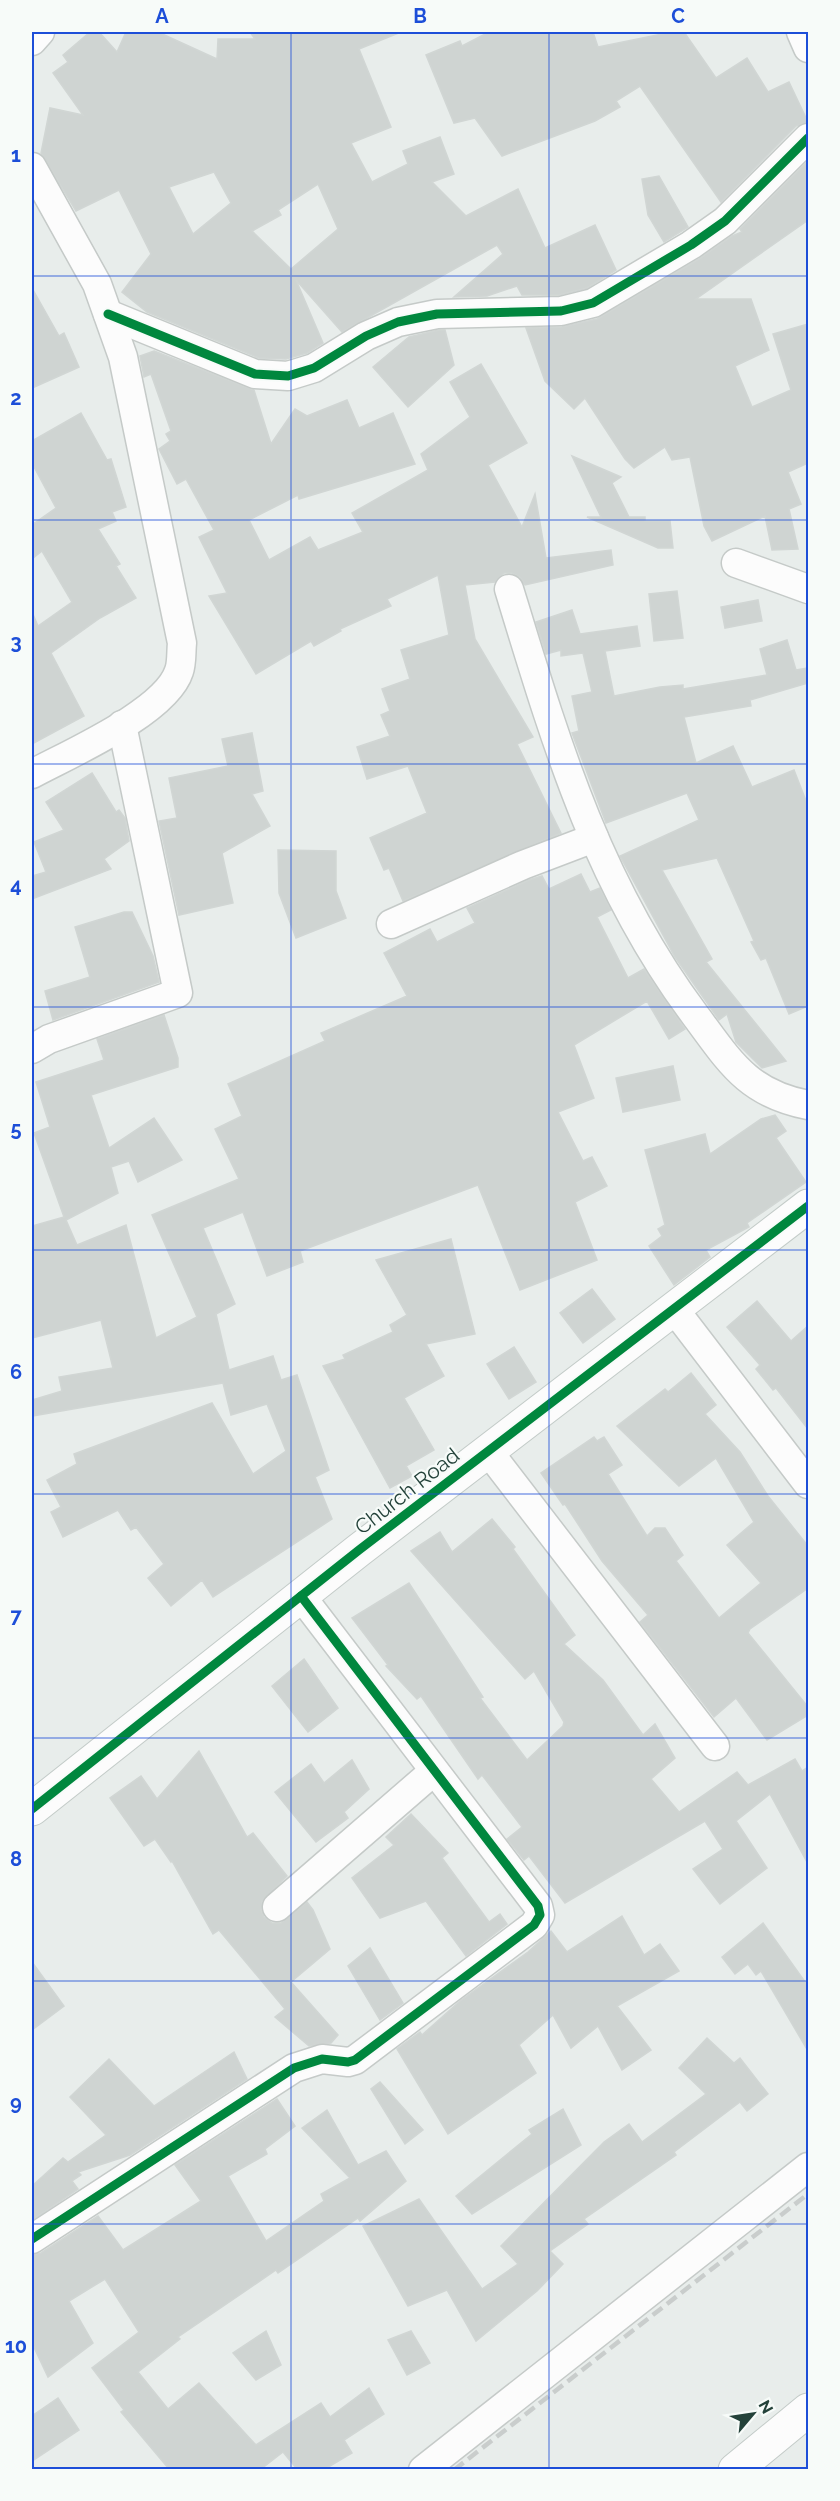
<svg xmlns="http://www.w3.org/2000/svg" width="840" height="2501" viewBox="0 0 840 2501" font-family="Raleway,sans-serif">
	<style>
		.building { fill: #cfd4d2; stroke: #d1d6d4; stroke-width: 1.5; fill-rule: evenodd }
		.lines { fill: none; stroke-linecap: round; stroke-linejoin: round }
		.street-casing { stroke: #c5cac8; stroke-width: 31 }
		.secondary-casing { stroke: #c3cbc8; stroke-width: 35 }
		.street { stroke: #fcfcfc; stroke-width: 28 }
		.secondary { stroke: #fcfcfc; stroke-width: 33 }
		.rail { stroke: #c9cdcc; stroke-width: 4.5; stroke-dasharray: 12 6; stroke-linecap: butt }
		.cycleway-casing { stroke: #f7fbf9; stroke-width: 13 }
		.cycleway { stroke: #00873e; stroke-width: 9 }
		.grid { fill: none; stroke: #1d4ed8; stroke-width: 1.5; stroke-opacity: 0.55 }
		.labels { text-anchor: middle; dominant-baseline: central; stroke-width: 4.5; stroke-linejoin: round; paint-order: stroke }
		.street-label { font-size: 21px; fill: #24423a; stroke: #f7fbf9 }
		.neatline { fill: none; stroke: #1d4ed8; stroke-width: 2 }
		.grid-label { font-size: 20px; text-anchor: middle; font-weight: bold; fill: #1d4ed8 }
	</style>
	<rect width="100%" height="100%" fill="#e8edeb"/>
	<g class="building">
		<path d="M90 32H99L117 52 126 32H158L217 59 218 39H255L250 32H401L359 49 391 127 351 143 372 182 408 164 403 151 440 137 454 174 432 182 466 216 518 189 545 248 595 225 616 270 587 288 559 295H522L517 286 487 296 454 297 503 254 497 245 342 332 296 280 323 343 307 353 286 359 259 358 147 312 122 292 151 254 119 190 76 211 41 153 50 108 83 115 53 73 68 62 63 55ZM214 172 231 203 193 234 169 187ZM318 184 338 229 291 269 252 231 281 215 278 210Z"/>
		<polygon points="489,32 593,32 598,47 672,32 684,32 716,78 747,58 768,92 789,82 808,122 796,126 721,202 640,86 616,101 620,107 595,121 502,156 475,118 454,123 426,55 460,41 462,46"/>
		<polygon points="808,161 808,220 696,299 751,299 769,350 735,366 752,407 791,390 773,334 808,324 808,429 806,429 808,435 808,463 788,472 801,504 789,509 798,549 772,550 765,516 712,541 704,526 690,457 672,460 665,447 634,468 625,459 585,398 574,409 545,381 526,328 562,327 597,319 699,259 732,236 742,232 740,229"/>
		<polygon points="659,176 688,227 664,242 648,215 642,179"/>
		<polygon points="32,288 59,336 64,333 79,367 32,388"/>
		<polygon points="439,330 445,330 454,365 408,407 373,367 409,337"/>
		<polygon points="154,351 254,390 271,444 295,409 307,416 347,400 359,428 393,413 415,464 299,499 298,495 249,520 269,560 310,537 318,550 363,532 352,513 428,470 421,454 470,417 450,382 481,364 527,443 488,465 522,527 535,494 546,558 611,550 613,565 525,585 520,577 512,573 504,573 495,582 465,585 475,639 533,737 517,744 561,833 403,901 389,868 384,870 370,838 427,813 408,766 367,779 357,747 390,736 381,715 390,711 382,689 410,679 401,650 449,635 438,575 387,599 391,606 340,629 341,631 314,646 311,641 256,674 209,596 227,593 199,537 214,530 186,479 177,484 159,449 170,441 166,434 171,431 151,374 144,377 140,356"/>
		<polygon points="81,413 107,460 111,459 126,507 112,512 116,521 98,529 120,564 116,566 136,598 100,618 51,653 84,716 32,744 32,612 38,626 72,602 42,551 32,559 32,525 56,508 32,463 32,441"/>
		<polygon points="572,456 621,477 612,483 629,517 645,517 645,521 670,521 673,548 658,548 587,517 601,517"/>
		<polygon points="677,591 683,638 654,641 649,594"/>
		<polygon points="758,600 762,621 725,628 721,607"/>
		<polygon points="572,610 580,634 637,626 640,646 605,651 614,696 660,687 683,685 683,689 767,675 760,649 787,640 796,670 808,668 808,683 750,700 751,706 684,717 696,763 733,746 752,787 794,770 808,806 808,1006 789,1014 766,958 761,960 751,942 754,941 717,858 662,870 712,959 706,962 786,1061 762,1068 736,1042 727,1014 719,1020 675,957 620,856 699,820 687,793 606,823 572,733 579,731 572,696 592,692 583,653 561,656 561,650 546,654 536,622"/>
		<polygon points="252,733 263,791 252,794 270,826 222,853 233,903 179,915 159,821 177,818 169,778 228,766 222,739"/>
		<polygon points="92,773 116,812 119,810 125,818 129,841 104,859 111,869 32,899 32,876 46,872 34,842 64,830 46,802"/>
		<polygon points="278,850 336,851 336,891 346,918 296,938 279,893"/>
		<polygon points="581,874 590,892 600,888 611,910 597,917 628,978 644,969 685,1029 669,1039 647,1001 574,1045 594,1098 558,1112 583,1161 592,1157 607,1186 575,1202 597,1260 520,1290 478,1185 300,1251 303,1262 267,1276 243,1212 203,1228 235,1304 216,1314 229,1370 273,1356 281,1380 297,1375 329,1470 315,1477 332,1519 213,1597 202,1580 171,1606 148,1578 164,1564 136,1527 131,1530 118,1510 63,1537 51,1512 61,1507 47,1480 77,1464 74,1454 212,1403 253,1474 286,1451 267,1404 231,1415 223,1383 32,1416 32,1400 62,1391 59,1377 113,1368 101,1320 32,1338 32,1226 64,1217 34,1133 50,1127 36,1082 104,1060 97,1039 164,1015 178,1058 178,1067 91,1095 109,1148 154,1118 182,1160 138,1182 129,1161 111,1167 118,1193 66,1220 77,1245 126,1225 156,1338 197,1317 152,1215 239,1179 215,1129 242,1116 228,1084 325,1041 321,1033 407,996 384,953 430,929 437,942 475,923 467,908 529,880 542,876 549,889"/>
		<polygon points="124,912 132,912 153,956 159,982 53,1020 45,991 90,977 75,927"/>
		<polygon points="673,1066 680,1100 623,1112 616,1078"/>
		<polygon points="775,1115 786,1131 776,1138 806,1182 747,1223 749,1227 706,1250 710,1257 674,1285 649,1246 662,1236 658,1229 665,1225 645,1150 705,1134 710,1154 761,1119"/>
		<polygon points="451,1239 475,1334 426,1344 444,1376 404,1398 434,1450 406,1466 412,1476 390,1488 323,1366 345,1359 343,1355 393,1332 390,1325 407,1315 376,1260"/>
		<polygon points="592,1289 615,1319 583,1343 560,1313"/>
		<polygon points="757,1301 791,1341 808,1326 808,1429 776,1388 773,1390 756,1369 760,1365 727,1327"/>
		<polygon points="514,1347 536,1382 509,1399 487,1364"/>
		<polygon points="691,1373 716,1405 705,1414 740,1452 768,1496 808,1546 808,1588 750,1629 748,1633 808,1707 808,1715 767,1740 736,1698 714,1717 640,1622 648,1615 602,1561 565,1504 563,1505 541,1473 594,1437 597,1441 604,1437 622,1465 608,1474 647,1536 655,1528 665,1528 683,1555 676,1561 719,1618 761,1583 727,1545 754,1522 716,1458 679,1486 617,1426 665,1389 668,1392"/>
		<polygon points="492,1519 515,1547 513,1549 575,1635 564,1644 603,1680 643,1735 655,1724 675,1758 651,1779 679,1812 737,1772 748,1785 795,1759 802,1771 808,1767 808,1864 770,1794 736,1821 767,1868 720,1904 693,1869 723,1849 705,1821 565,1903 529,1856 524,1860 507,1839 522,1827 482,1775 478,1779 421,1696 417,1699 386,1666 388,1665 352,1618 409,1583 483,1697 480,1698 527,1760 563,1726 564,1722 534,1671 525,1679 411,1551 440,1532 452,1552"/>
		<polygon points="304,1659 338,1708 308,1732 272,1686"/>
		<polygon points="199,1751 247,1837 253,1833 287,1876 262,1901 261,1910 264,1917 272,1923 281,1923 307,1902 313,1910 330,1949 291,1982 338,2035 331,2043 309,2046 275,2017 285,2009 219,1930 213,1934 172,1861 171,1862 155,1839 144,1846 110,1798 141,1776 157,1799"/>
		<polygon points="352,1760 369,1789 344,1812 348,1818 316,1842 275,1792 311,1764 324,1783"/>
		<polygon points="411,1814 448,1853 442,1858 489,1922 500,1914 507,1924 466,1956 426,1901 380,1918 352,1878 394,1845 386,1837"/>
		<polygon points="622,1916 644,1955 660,1944 679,1971 617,2006 651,2050 622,2070 598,2026 571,2048 553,2015 519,2045 536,2073 448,2134 397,2049 420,2032 422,2035 460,2001 528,1952 551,1931 567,1952"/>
		<polygon points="763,1923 808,1986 808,2051 761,1971 756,1975 748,1964 735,1974 722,1957"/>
		<polygon points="370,1948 403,2003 380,2020 348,1966"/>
		<polygon points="32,1962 64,2006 32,2030"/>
		<polygon points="707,2038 734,2063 740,2058 768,2094 747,2111 740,2102 674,2152 676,2155 584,2219 588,2224 550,2251 563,2264 537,2291 476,2341 447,2290 408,2306 363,2226 419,2199 482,2289 518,2264 501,2246 604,2142 629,2124 642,2142 706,2094 679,2068"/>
		<polygon points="234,2052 247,2079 130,2155 78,2172 81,2175 72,2181 78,2189 32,2220 32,2186 63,2158 68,2162 106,2135 70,2097 109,2059 154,2106"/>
		<polygon points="380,2082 423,2130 405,2144 371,2089"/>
		<polygon points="277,2099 295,2126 265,2149 267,2154 228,2176 266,2241 324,2201 321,2194 350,2178 302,2128 327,2110 358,2165 386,2151 406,2181 360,2221 358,2218 278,2273 276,2270 178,2337 180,2339 138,2372 168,2409 199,2383 256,2445 321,2403 330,2417 369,2388 384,2414 344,2440 352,2453 325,2469 297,2469 283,2452 261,2469 169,2469 121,2412 124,2410 92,2368 139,2332 105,2279 69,2301 93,2343 48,2377 32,2343 32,2255 41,2253 98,2216 123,2250 201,2201 175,2165"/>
		<polygon points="563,2109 581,2145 472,2214 456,2196 532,2134 529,2130"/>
		<polygon points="266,2331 281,2365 256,2380 233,2353"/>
		<polygon points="411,2331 430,2363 407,2375 388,2340"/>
		<polygon points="58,2398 79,2430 32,2461 32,2416"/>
	</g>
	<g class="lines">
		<defs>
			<g id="street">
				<polyline points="801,32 808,48"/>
				<polyline points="32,41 40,32"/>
				<path d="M32 167 97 284 123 357 182 643C181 652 182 663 179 671 166 712 69 754 32 774"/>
				<polyline points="108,314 255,374 288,376 314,368 366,336 398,322 437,314 561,311 593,303 691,245 725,221 808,138"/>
				<polyline points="736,563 808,589"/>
				<path d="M509 589C556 743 597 884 695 1015 730 1062 747 1093 808 1105"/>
				<polyline points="391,924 523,865 594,838"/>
				<polyline points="32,1049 49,1039 178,993 122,725"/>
				<polyline points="674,1309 808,1484"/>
				<polyline points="488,1451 715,1746"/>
				<polyline points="277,1907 434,1771"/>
				<polyline points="32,2239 294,2068 322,2059 348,2062 355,2060 534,1925 540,1915 538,1906 301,1596"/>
				<polyline points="423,2470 808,2167"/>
			</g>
			<g id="secondary">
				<polyline points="32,1809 359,1550 808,1206"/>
				<polyline points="735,2470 808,2410"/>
			</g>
		</defs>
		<use href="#street" class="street-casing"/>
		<use href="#secondary" class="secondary-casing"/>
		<use href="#street" class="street"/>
		<use href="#secondary" class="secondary"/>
		<polyline class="rail" points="454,2470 808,2194"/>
		<defs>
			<g id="cycleway">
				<polyline points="108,314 255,374 288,376 314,368 366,336 398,322 437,314 561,311 593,303 691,245 725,221 808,138"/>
				<polyline points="32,1809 359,1550 808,1206"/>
				<polyline points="32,2239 294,2068 322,2059 348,2062 355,2060 534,1925 540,1915 538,1906 301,1596"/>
			</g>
		</defs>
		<use href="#cycleway" class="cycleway-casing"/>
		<use href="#cycleway" class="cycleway"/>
	</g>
	<path class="grid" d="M291 32V2470M549 32V2470M32 276H808M32 520H808M32 764H808M32 1007H808M32 1250H808M32 1494H808M32 1738H808M32 1981H808M32 2224H808"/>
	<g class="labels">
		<g class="street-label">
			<text transform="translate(407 1491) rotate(-38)">Church Road</text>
		</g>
	</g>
	<rect width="840" height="2501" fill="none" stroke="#f7fbf9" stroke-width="66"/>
	<g transform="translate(753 2414) rotate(61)" stroke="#f7fbf9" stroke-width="4.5" paint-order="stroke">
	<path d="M0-4.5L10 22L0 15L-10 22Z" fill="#24423a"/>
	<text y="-9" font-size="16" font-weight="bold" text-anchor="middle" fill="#24423a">N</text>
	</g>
	<rect x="33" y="33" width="774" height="2435" class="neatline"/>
	<g class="grid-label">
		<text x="162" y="23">A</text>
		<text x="420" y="23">B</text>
		<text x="678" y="23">C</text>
		<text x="16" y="162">1</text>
		<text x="16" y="405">2</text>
		<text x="16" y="649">3</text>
		<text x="16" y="892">4</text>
		<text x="16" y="1136">5</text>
		<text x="16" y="1379">6</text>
		<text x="16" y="1623">7</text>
		<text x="16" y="1866">8</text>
		<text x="16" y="2110">9</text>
		<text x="16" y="2353">10</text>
	</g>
</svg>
